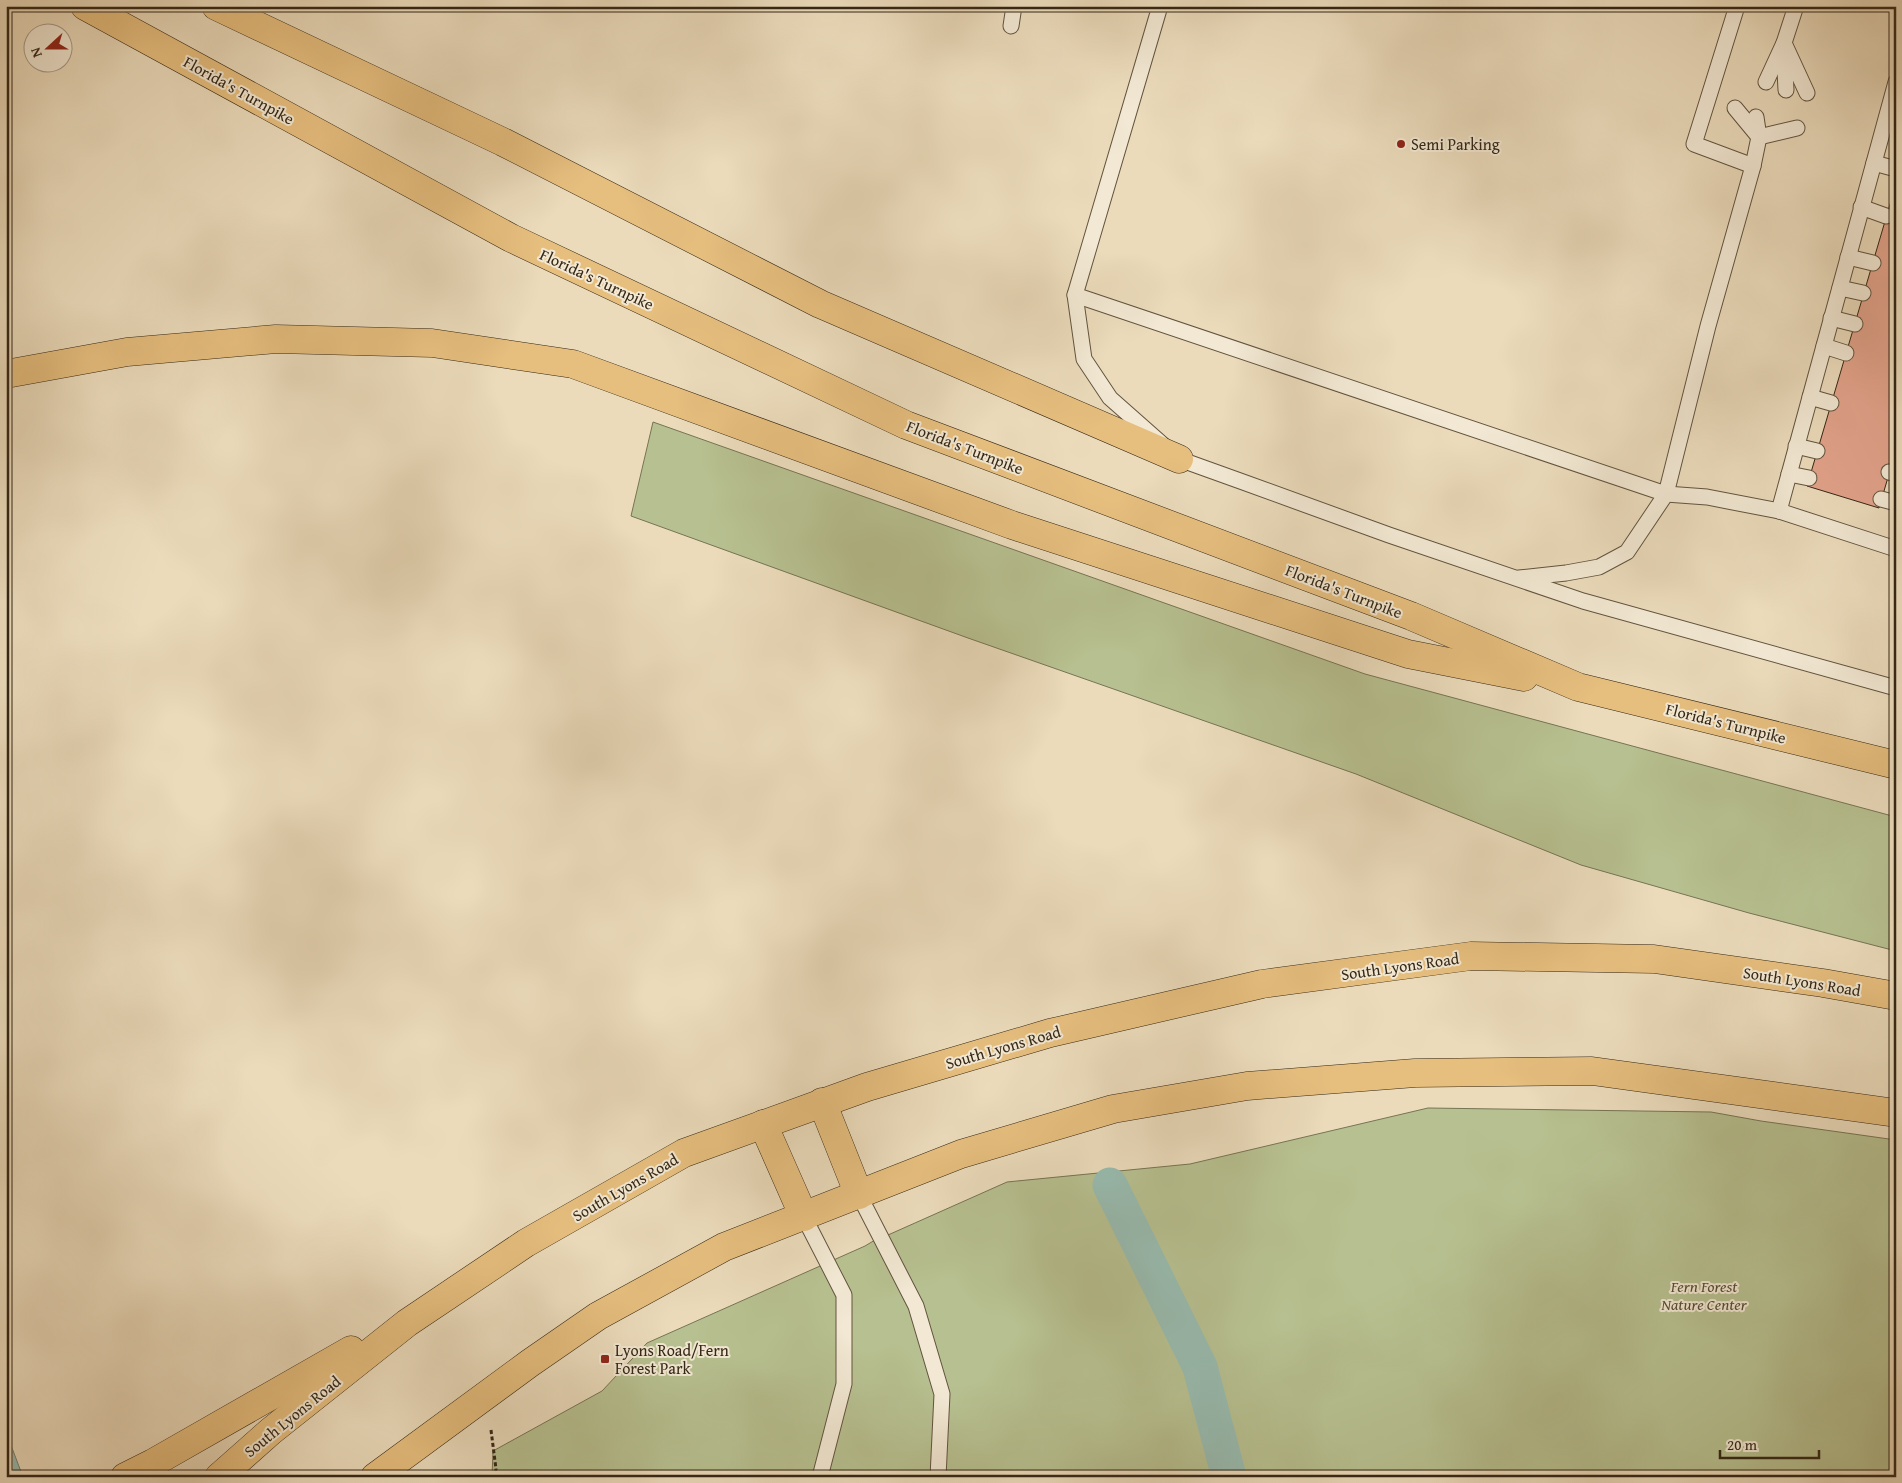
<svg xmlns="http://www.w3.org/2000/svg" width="1902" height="1483" viewBox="0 0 1902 1483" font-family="'Gentium Book Plus',serif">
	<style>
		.green { fill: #b7c090; stroke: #767453 }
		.water { fill: #98bbaf; stroke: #708072 }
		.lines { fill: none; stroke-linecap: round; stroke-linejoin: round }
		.canal { stroke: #98bbaf; stroke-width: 35 }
		.building { fill: #e2a38b; stroke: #342716 }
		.lane-casing { stroke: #62543f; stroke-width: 17 }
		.primary-casing { stroke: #342716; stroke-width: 29 }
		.highway-casing { stroke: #342716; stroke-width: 29 }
		.path { stroke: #342716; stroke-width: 3; stroke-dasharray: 4 2.5; stroke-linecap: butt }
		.lane { stroke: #f2e8d3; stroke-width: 15 }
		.primary { stroke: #e6be7e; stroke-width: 28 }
		.highway { stroke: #e6be7e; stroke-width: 28 }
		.poi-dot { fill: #8f2418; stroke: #f2e8d3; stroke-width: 2 }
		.labels { text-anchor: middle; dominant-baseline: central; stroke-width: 4; stroke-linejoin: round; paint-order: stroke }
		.street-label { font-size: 16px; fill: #342716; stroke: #f2e8d3 }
		.poi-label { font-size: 16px; fill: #342716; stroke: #f2e8d3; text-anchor: start }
		.park-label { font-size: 16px; font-style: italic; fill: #554d34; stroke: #f2e8d3 }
	</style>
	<rect width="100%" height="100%" fill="#ebdbbb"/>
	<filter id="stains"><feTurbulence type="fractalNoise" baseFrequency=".004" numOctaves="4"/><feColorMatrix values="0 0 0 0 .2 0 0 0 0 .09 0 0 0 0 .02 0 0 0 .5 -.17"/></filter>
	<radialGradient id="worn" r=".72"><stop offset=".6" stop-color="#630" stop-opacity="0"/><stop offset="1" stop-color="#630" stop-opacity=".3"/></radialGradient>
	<g class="green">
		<polygon points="653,422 1365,674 1896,817 1896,951 1749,913 1581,865 1356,774 968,638 631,516"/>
		<polygon points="1428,1108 1711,1112 1761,1121 1896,1140 1896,1477 492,1477 493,1451 602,1391 647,1343 865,1246 880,1237 888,1235 1007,1182 1190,1164"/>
	</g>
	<polygon class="water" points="6,1432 23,1477 6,1477"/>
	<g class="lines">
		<polyline class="canal" points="1110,1185 1200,1367 1229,1477"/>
	</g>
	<polygon class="building" points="1896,184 1896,450 1879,508 1807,486"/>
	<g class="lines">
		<defs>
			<g id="lane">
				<polyline points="1160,6 1075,295 1084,359 1110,398 1179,459 1243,482 1389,535 1583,601 1896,688"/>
				<polyline points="1737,6 1694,144 1753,166"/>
				<polyline points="1011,26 1014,6"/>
				<polyline points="1784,43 1807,93"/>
				<polyline points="1784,52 1786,90"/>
				<polyline points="1766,82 1784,43 1796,6"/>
				<polyline points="1735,108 1759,137"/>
				<polyline points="1759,137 1797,128"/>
				<polyline points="1874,163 1896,169"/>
				<polyline points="1861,207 1886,216"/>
				<polyline points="1848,257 1873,263"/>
				<polyline points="1840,288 1863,293"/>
				<polyline points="1075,295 1666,494 1707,497 1779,511 1896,549"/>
				<polyline points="1831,318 1855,324"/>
				<polyline points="1824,346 1846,353"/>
				<polyline points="1810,397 1831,403"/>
				<polyline points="1796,446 1817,451"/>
				<polyline points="1889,472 1896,474"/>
				<polyline points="1789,474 1809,478"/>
				<polyline points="1881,499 1896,503"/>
				<polyline points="1779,511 1896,82"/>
				<polyline points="1519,578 1566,573 1599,567 1627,552 1666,494 1708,326 1753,166 1759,137 1756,117"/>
				<polyline points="859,1195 916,1306 942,1394 938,1477"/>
				<polyline points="804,1217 844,1295 844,1384 820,1477"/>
			</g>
			<g id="primary">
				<polyline points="822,1102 859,1195"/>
				<polyline points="763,1124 804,1217"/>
				<polyline points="125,1477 153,1463 351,1350"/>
				<polyline points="219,1477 271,1431 407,1323 526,1243 684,1153 867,1087 1050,1033 1262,984 1471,956 1654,959 1823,983 1896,996"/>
				<polyline points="375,1477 530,1363 598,1316 724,1247 961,1154 1113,1109 1247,1086 1415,1073 1592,1071 1896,1113"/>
			</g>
			<g id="highway">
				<polyline points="85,6 511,238 906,425 1411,616 1578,687 1896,765"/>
				<polyline points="216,6 503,142 820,304 1179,459"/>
				<polyline points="6,374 127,352 276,339 432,343 573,364 1012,525 1408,654 1524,677"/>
			</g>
		</defs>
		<use href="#lane" class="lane-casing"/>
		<use href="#primary" class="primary-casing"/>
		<use href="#highway" class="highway-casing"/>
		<polyline class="path" points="491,1430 496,1469 495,1477"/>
		<use href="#lane" class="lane"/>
		<use href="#primary" class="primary"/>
		<use href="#highway" class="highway"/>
	</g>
	<g class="poi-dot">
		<circle cx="1401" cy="144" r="5"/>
		<rect x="600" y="1354" width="10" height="10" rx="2.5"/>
	</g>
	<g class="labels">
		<g class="street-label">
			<text transform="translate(239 90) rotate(29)">Florida's Turnpike</text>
			<text transform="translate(597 279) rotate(25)">Florida's Turnpike</text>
			<text transform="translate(965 447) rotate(21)">Florida's Turnpike</text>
			<text transform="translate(1344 591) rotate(21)">Florida's Turnpike</text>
			<text transform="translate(1726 723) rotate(14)">Florida's Turnpike</text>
			<text transform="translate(1400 966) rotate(-8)">South Lyons Road</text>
			<text transform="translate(1802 981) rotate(9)">South Lyons Road</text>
			<text transform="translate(1003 1047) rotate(-16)">South Lyons Road</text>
			<text transform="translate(625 1187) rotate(-30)">South Lyons Road</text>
			<text transform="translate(292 1416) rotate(-39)">South Lyons Road</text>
		</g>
		<g class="poi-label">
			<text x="1411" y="144">Semi Parking</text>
			<text x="615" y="1350">Lyons Road/Fern<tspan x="615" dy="18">Forest Park</tspan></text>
		</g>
		<g class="park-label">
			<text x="1704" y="1286">Fern Forest<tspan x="1704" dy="18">Nature Center</tspan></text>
		</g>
	</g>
	<rect width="1902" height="1483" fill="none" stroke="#ebdbbb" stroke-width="25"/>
	<rect x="8" y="8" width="1887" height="1468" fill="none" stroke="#342716" stroke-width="2.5"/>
	<rect x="12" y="12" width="1877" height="1458" fill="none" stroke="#342716"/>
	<g transform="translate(48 48) rotate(249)"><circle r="24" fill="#f2e8d3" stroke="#a69b87"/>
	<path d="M0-4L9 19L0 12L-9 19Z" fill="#8f2418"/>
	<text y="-8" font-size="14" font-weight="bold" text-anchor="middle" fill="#342716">N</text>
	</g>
	<path d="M1720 1450v8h99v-8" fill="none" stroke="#342716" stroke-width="2.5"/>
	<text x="1727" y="1450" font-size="15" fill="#342716" stroke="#f2e8d3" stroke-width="4" paint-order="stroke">20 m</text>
	<rect width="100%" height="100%" filter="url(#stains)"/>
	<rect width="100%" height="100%" fill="url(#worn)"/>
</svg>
